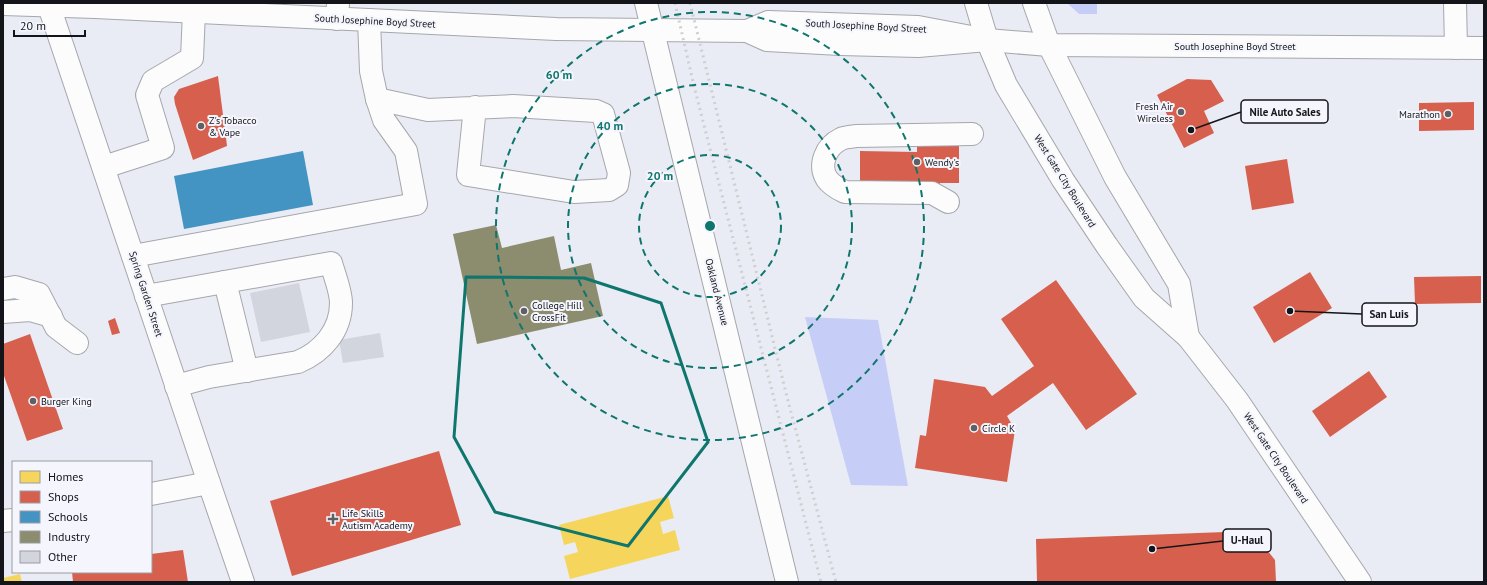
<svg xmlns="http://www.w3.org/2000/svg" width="1487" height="585" viewBox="0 0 1487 585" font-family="'PT Sans',sans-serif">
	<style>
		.green { fill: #c6cef7 }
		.homes { fill: #f6d55c }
		.shops { fill: #d6604d }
		.schools { fill: #4393c3 }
		.industry { fill: #8c8c6e }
		.building { fill: #d2d4de }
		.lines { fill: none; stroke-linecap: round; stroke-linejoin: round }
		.minor-casing { stroke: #a5a7ac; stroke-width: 24 }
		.major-casing { stroke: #a5a7ac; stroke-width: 24 }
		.minor { stroke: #fcfcfd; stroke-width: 22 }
		.major { stroke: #fcfcfd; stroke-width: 22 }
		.rail { stroke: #cfcfd1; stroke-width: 3; stroke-dasharray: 2 4; stroke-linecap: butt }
		.marked { fill: none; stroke: #0f766e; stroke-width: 3; stroke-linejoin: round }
		.ring { fill: none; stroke: #0f766e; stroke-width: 2; stroke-dasharray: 7 5 }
		.poi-dot { fill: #5f6066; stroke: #f5f6fd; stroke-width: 1.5 }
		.labels { text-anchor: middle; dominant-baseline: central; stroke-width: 4; stroke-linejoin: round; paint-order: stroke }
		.street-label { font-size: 10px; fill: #14151a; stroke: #f5f6fd }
		.poi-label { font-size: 10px; fill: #14151a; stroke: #f5f6fd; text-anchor: start }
		.centre { fill: #0f766e; stroke: #f5f6fd; stroke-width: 2 }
		.ring-label { font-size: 12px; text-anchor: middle; font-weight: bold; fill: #0f766e; stroke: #f5f6fd; stroke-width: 4; stroke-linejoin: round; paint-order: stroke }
		.leader { fill: none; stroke: #14151a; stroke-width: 1.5 }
		.callout-dot { fill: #14151a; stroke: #f5f6fd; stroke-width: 1.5 }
		.callout { fill: #f5f6fd; stroke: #14151a; stroke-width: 1.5 }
		.callout-label { font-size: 11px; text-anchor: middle; font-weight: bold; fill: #14151a }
	</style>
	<rect width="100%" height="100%" fill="#e9ecf4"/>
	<g class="green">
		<polygon points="1067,3 1097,3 1097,14 1079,14"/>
		<polygon points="805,317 878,320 908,486 851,485"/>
	</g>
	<g class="homes">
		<polygon points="668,496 674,518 660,522 663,534 675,530 680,550 570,579 564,556 578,552 575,542 564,545 559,525"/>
		<polygon points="20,574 22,582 3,582 3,578"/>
	</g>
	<g class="shops">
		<polygon points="218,76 227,146 193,160 175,104 174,97 179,89"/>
		<polygon points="1187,79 1211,80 1224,101 1204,111 1214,133 1184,148 1157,95"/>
		<polygon points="1474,102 1474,130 1419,131 1419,103"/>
		<polygon points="917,143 959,143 959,183 940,183 939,187 860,186 860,151 917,152"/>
		<polygon points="1287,159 1294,203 1252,210 1245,166"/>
		<polygon points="1310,272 1332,308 1274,343 1253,307"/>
		<polygon points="1481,276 1481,303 1415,304 1414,277"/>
		<polygon points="1056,280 1137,394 1086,430 1053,383 1007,416 1015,430 1007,482 915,468 920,435 926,436 934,379 985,387 992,396 1034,366 1001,319"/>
		<polygon points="115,318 120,333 112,335 108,321"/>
		<polygon points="30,334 63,429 27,441 3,373 3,344"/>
		<polygon points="1369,371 1387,397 1330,437 1312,411"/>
		<polygon points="439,451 461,525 292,576 270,501"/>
		<polygon points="1252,531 1275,560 1276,582 1037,582 1036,539"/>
		<polygon points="183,550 188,582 73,582 72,572 151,572 151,554"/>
	</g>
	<polygon class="schools" points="303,151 313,205 184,229 174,176"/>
	<polygon class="industry" points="496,225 502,248 554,236 561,270 591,263 603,316 477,344 453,234"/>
	<g class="building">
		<polygon points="299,283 310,332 261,342 250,293"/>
		<polygon points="380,333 384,357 343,363 339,340"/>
	</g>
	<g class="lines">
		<defs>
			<g id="minor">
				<polyline points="646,3 787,582"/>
				<polyline points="1455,3 1456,48"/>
				<polyline points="337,19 338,3"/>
				<polyline points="377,99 428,110 513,106 596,111 603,114 619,173 617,185 609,190 574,192 468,175 475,107"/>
				<polyline points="104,167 163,148 147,95 153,81 192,58 194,12"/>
				<path d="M948 202 932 193 845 192C839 189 832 186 827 179 818 165 826 146 841 139 845 137 851 137 856 136L972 134"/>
				<polyline points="133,256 416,204 406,151 384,120 377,99 371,71 369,20"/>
				<polyline points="225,282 247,371"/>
				<polyline points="3,289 15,287 39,294 56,327 77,343"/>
				<path d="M146 296 331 263C334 274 341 291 341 303 341 331 322 352 298 362L209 377 176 386"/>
				<polyline points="3,312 30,310 51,316"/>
				<polyline points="151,494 209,483"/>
				<polyline points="3,521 13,520"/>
			</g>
			<g id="major">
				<polyline points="48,3 209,483 243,582"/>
				<polyline points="976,3 987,40 1006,85 1063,180 1107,246 1144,298 1188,337 1237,400 1360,582"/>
				<polyline points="1034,3 1049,45 1115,177 1179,284 1188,337"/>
				<polyline points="3,4 95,7 556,29 747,31 767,40 840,44 918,46 987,40"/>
				<polyline points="747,31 768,22 918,27 987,40 1049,45 1484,48"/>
			</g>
		</defs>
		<use href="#minor" class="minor-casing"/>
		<use href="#major" class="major-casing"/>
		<use href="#minor" class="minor"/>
		<use href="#major" class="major"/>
		<g class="rail">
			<polyline points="675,3 694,86 821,582"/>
			<polyline points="690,3 787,397 836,582"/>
		</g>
	</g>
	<path class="marked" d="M466 277 584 278 661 303 708 442 628 546 495 512 454 437Z"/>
	<g class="ring">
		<circle cx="710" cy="226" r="71"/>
		<circle cx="710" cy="226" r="142"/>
		<circle cx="710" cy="226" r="214"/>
	</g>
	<g class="poi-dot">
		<circle cx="1181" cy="112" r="4"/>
		<circle cx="1448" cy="114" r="4"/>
		<circle cx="201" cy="126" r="4"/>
		<circle cx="917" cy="162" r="4"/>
		<circle cx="524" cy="311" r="4"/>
		<circle cx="33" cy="401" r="4"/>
		<circle cx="974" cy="428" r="4"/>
		<path d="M331 513h4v4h4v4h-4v4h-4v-4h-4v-4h4z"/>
	</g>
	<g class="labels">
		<g class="street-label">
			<text transform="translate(375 21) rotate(3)">South Josephine Boyd Street</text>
			<text transform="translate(866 26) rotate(3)">South Josephine Boyd Street</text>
			<text x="1235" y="46">South Josephine Boyd Street</text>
			<text transform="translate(1065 181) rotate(58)">West Gate City Boulevard</text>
			<text transform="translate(717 292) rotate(76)">Oakland Avenue</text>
			<text transform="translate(146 294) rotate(72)">Spring Garden Street</text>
			<text transform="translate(1276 458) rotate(56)">West Gate City Boulevard</text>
		</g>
		<g class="poi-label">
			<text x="1173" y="106" text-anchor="end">Fresh Air<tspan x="1173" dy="12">Wireless</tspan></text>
			<text x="1440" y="114" text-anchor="end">Marathon</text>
			<text x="209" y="120">Z's Tobacco<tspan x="209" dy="12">&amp; Vape</tspan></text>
			<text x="925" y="162">Wendy's</text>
			<text x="532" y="305">College Hill<tspan x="532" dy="12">CrossFit</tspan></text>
			<text x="41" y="401">Burger King</text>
			<text x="982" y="428">Circle K</text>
			<text x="342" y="513">Life Skills<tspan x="342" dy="12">Autism Academy</tspan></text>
		</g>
	</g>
	<circle cx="710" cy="226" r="6" class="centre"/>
	<g class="ring-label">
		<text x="559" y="79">60 m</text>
		<text x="610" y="130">40 m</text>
		<text x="660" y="180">20 m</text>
	</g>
	<path class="leader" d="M1191 130L1241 112M1290 311L1362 314M1152 549L1223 541"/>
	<g class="callout-dot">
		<circle cx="1191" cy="130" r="4"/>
		<circle cx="1290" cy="311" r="4"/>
		<circle cx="1152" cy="549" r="4"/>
	</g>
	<g class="callout">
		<rect x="1241" y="100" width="87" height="23" rx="4"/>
		<rect x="1362" y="303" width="55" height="23" rx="4"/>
		<rect x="1223" y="529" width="48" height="23" rx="4"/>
	</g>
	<g class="callout-label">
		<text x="1285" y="116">Nile Auto Sales</text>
		<text x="1389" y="318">San Luis</text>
		<text x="1247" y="544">U-Haul</text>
	</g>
	<rect width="1487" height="585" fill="none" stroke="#14151a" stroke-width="8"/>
	<rect x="12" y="461" width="140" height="112" fill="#f5f6fd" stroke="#9b9ca2"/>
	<rect x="20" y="471" width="20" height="12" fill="#f6d55c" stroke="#9b9ca2"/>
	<text x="48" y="481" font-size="12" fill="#14151a">Homes</text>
	<rect x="20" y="491" width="20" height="12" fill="#d6604d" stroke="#9b9ca2"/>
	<text x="48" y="501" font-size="12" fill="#14151a">Shops</text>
	<rect x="20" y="511" width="20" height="12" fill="#4393c3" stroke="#9b9ca2"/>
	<text x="48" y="521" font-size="12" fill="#14151a">Schools</text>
	<rect x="20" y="531" width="20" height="12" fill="#8c8c6e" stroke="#9b9ca2"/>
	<text x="48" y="541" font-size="12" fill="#14151a">Industry</text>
	<rect x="20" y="551" width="20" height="12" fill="#d2d4de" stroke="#9b9ca2"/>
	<text x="48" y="561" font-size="12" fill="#14151a">Other</text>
	<path d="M14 30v6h71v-6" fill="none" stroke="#14151a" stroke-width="2"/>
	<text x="20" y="30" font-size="12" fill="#14151a" stroke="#f5f6fd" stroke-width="3" paint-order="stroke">20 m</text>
</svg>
